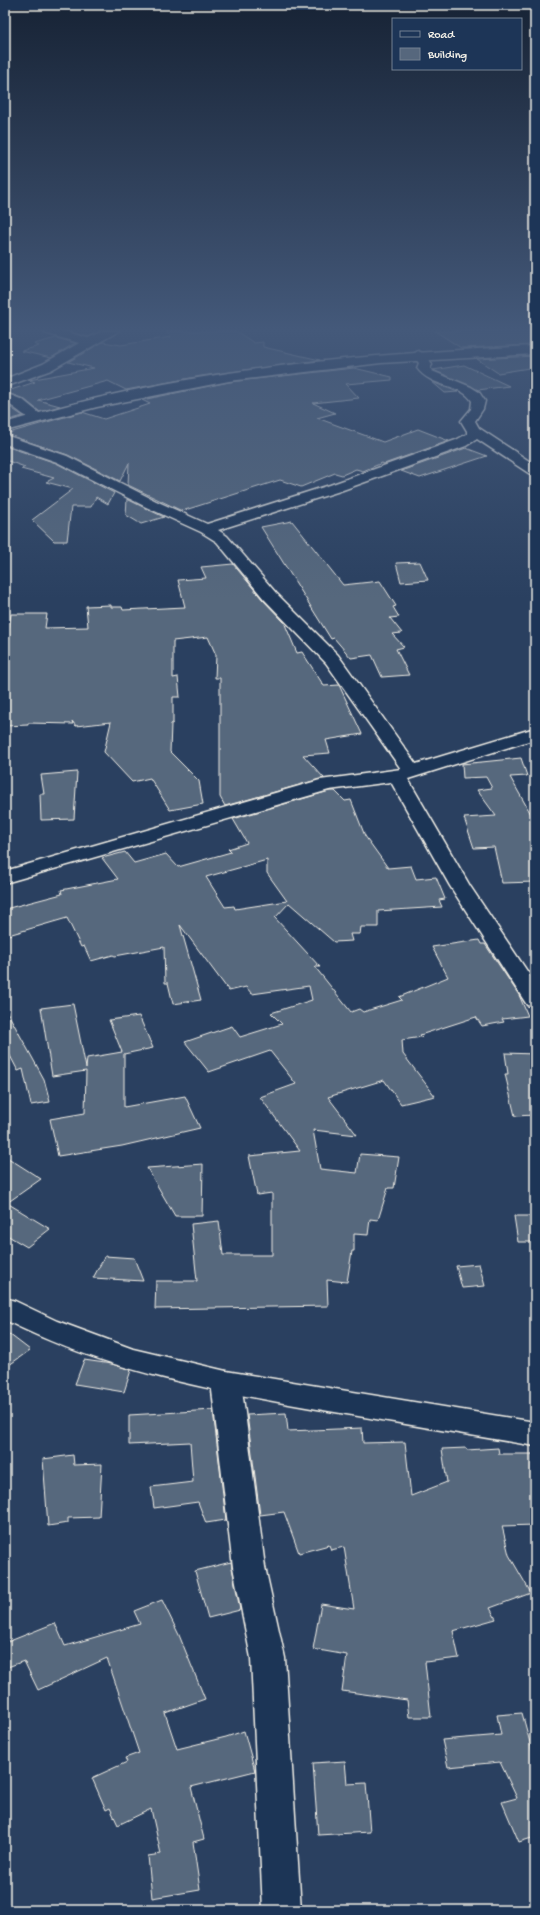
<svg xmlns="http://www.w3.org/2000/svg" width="540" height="1915" viewBox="0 0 540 1915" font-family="'Gochi Hand',sans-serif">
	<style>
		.building { fill: #56677d; stroke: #f4f1e8; fill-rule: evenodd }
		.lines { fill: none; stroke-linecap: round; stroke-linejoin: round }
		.street-casing { stroke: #f4f1e8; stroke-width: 3 }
		.secondary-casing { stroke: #f4f1e8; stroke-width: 3 }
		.highway-casing { stroke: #f4f1e8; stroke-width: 3 }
		.street { fill: #1d3557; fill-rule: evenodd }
		.secondary { fill: #1d3557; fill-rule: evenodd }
		.highway { fill: #1d3557; fill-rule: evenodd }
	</style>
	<rect width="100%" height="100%" fill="#2a4060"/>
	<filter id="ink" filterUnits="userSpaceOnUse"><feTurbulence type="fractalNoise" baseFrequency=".025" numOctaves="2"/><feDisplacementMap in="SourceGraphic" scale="8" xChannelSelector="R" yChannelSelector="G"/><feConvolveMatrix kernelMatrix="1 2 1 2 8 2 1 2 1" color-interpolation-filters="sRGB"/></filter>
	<g filter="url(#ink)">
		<g class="building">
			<polygon points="166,331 236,331 254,343 263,342 263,347 320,360 201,376 126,390 108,381 38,400 60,406 40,412 24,399 5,392 35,382 29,380 94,368 68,362 103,342 121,345 171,337"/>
			<polygon points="435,331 535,331 535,345 461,348"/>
			<polygon points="56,338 75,343 51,358 21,351 39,346 34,344"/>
			<polygon points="535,356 535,367 498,373 477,359"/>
			<polygon points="464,365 509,386 478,390 433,370"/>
			<polygon points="354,368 392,377 392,380 346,384 359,398 313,403 335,413 317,418 383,442 418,429 449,441 384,464 382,463 363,471 356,469 342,475 335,473 301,487 280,480 182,511 128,485 129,463 120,481 68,455 5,434 82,412 104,419 150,404 142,400 229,382"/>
			<polygon points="431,381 437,384 458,392 445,393"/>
			<polygon points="5,404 23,416 5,421"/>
			<polygon points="5,446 56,463 114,493 108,504 96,497 91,507 71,507 67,541 54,541 32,520 73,489 46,482 54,478 21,469 25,467 5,460"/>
			<polygon points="466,448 487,456 420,478 401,471"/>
			<polygon points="127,499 145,508 164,517 141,524 126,515"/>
			<polygon points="292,521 343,585 380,581 396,606 393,607 399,617 390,618 402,633 392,634 404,647 396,649 409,675 382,677 372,655 351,658 334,638 331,639 261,527"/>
			<polygon points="420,562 428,580 401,582 396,563"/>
			<polygon points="233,564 263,600 284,622 297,653 302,652 324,686 339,685 362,734 326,740 330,753 303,755 324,778 225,806 220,797 220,678 215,678 216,655 208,637 173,641 173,678 178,677 180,697 173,697 173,723 171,724 170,752 199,781 203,804 170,810 150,778 132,782 104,752 111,722 76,726 72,721 73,724 28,723 28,725 5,726 5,627 9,627 11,614 47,614 45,628 88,627 86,606 111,605 111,607 122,607 123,610 185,607 178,580 206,578 201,567"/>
			<polygon points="521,758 527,776 510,777 532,816 535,828 535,882 502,883 494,847 474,848 464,818 496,816 477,790 492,788 486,777 463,778 462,764"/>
			<polygon points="77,772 74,819 41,820 40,794 44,794 41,775"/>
			<path d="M329 791H335L345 801 351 800 365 836 388 868 411 866 416 879 436 877 445 899 439 900 442 907 378 911V927H361L360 934H350L352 941 334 942 289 903 275 918 320 967H315L351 1012 359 1009 363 1012 402 1000 399 997 448 977 432 947 479 940 481 944H485L519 995 528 1016 502 1019 504 1022 482 1026 476 1017 420 1035 422 1037 402 1040 403 1054 435 1096 401 1104 384 1080 328 1097 357 1135 313 1130 320 1169 357 1173 360 1154 399 1157 394 1188H388L378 1220 370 1219 368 1235 354 1234V1251H352L347 1282 327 1280 328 1306 155 1309 156 1281H197L191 1224 219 1221 223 1255H272V1193L257 1195 249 1156 300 1151 260 1097 296 1084 270 1051 209 1072 185 1042 232 1026 240 1037 282 1024 271 1013 312 1000 309 986 252 994 246 987 229 991 180 925 201 1000 173 1004 168 983H165L164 947 115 956 113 955 91 961 84 946 81 947 67 918 5 936V909L62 894 61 890 118 879 102 858 125 852 134 863 166 854 178 867 231 852 228 849 247 843 233 819ZM267 860V873L287 901 235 909 234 906 225 907 206 877Z"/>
			<polygon points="73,1004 86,1068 87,1058 122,1052 109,1020 139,1016 153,1048 124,1054 124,1107 185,1096 200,1128 122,1146 58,1156 50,1119 85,1113 86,1071 52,1076 41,1008"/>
			<polygon points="5,1008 44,1079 50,1102 31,1105 23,1069 18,1071 5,1046"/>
			<polygon points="505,1053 535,1054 535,1115 515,1116 505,1074 508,1074"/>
			<polygon points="5,1156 41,1179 7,1203 50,1229 27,1247 5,1234"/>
			<polygon points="203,1164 202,1216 175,1216 147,1168"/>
			<polygon points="514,1216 535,1216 535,1242 518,1242"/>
			<polygon points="105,1256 134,1258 143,1281 93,1278"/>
			<polygon points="479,1264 485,1286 462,1288 456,1266"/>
			<polygon points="5,1331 30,1350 5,1368"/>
			<polygon points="84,1360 112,1364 131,1370 124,1392 75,1384"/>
			<polygon points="213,1410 226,1520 206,1523 198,1502 154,1508 151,1487 193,1482 190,1442 129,1445 129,1415"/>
			<polygon points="286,1413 288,1431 362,1428 363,1443 405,1442 411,1496 447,1482 442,1449 466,1448 467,1450 498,1448 499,1454 535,1454 535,1525 502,1526 509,1555 531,1593 490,1608 496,1619 453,1631 459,1658 425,1662 431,1717 409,1717 407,1700 342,1691 347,1655 313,1649 321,1604 354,1609 344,1547 331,1550 329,1545 299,1553 284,1512 260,1515 247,1415"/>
			<polygon points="73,1455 74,1465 102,1464 99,1517 68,1518 68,1523 48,1526 43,1459"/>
			<polygon points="231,1562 240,1610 208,1618 195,1571"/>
			<polygon points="162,1600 179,1635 205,1699 165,1713 177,1749 226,1737 244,1731 255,1771 191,1787 204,1839 193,1842 200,1890 152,1898 148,1856 161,1854 151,1809 118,1825 110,1808 106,1810 92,1778 127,1762 125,1758 139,1753 107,1658 38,1690 24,1661 5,1668 5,1643 55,1623 65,1646 140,1624 134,1611"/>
			<polygon points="522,1713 535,1761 535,1837 519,1842 502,1802 517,1798 500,1762 448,1767 442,1740 501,1735 497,1715"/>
			<polygon points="345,1761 347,1784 366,1783 370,1832 318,1835 313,1763"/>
		</g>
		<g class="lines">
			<defs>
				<g id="street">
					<polygon points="43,331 63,331 88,338 103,331 119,331 51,370 5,387 5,379 43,364 79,343 45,333"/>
					<path d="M418 351C424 353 430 359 432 365L430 368 432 371 471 387 479 392 485 401 483 409 475 421 479 428 535 465V475L530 474 477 439 466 446 340 491 218 530 227 536 276 593 338 655 416 764 535 728V739L408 779 470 886 535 983V1007L527 1005 450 886 391 782 329 790 5 883V871L320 780 401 769 326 663 264 599 217 542 201 532 146 507 57 462 5 444V435L67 456 156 501 207 524 330 485 456 440 467 434V431L461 421 471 409 472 401C461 383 431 388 417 368L419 363 412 355Z"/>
					<path d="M5 393 23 400 44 417 42 420C29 423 16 407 5 402Z"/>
					<polygon points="226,1371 236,1374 241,1382 265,1567 285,1658 301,1910 263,1910 251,1658 233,1567 211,1382 216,1374"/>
				</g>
				<path id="secondary" d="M5 1298 15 1301 57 1321 133 1349 226 1371 535 1422V1446C464 1434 394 1422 323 1410 214 1391 105 1371 5 1320Z"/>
				<path id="highway" d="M535 346V354L381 363 229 381 97 407 5 431V423C176 370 357 354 535 346Z"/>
			</defs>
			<use href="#street" class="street-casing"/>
			<use href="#secondary" class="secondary-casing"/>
			<use href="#highway" class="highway-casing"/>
			<use href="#street" class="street"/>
			<use href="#secondary" class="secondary"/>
			<use href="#highway" class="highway"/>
		</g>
	</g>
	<linearGradient id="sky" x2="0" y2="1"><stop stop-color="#172335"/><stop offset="0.55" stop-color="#44597a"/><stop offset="1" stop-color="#44597a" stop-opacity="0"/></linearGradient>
	<rect width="540" height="599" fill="url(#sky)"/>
	<rect width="540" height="1915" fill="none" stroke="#1d3557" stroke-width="20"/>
	<rect x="10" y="10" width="520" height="1895" fill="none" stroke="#f4f1e8" stroke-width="1.5" filter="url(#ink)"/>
	<rect x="392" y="18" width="130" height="52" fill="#1d3557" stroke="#738091"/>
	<rect x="400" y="31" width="20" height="6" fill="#1d3557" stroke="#738091"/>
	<text x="428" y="38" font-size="12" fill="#f4f1e8">Road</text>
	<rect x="400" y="48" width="20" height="12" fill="#56677d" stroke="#738091"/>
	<text x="428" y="58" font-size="12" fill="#f4f1e8">Building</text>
</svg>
